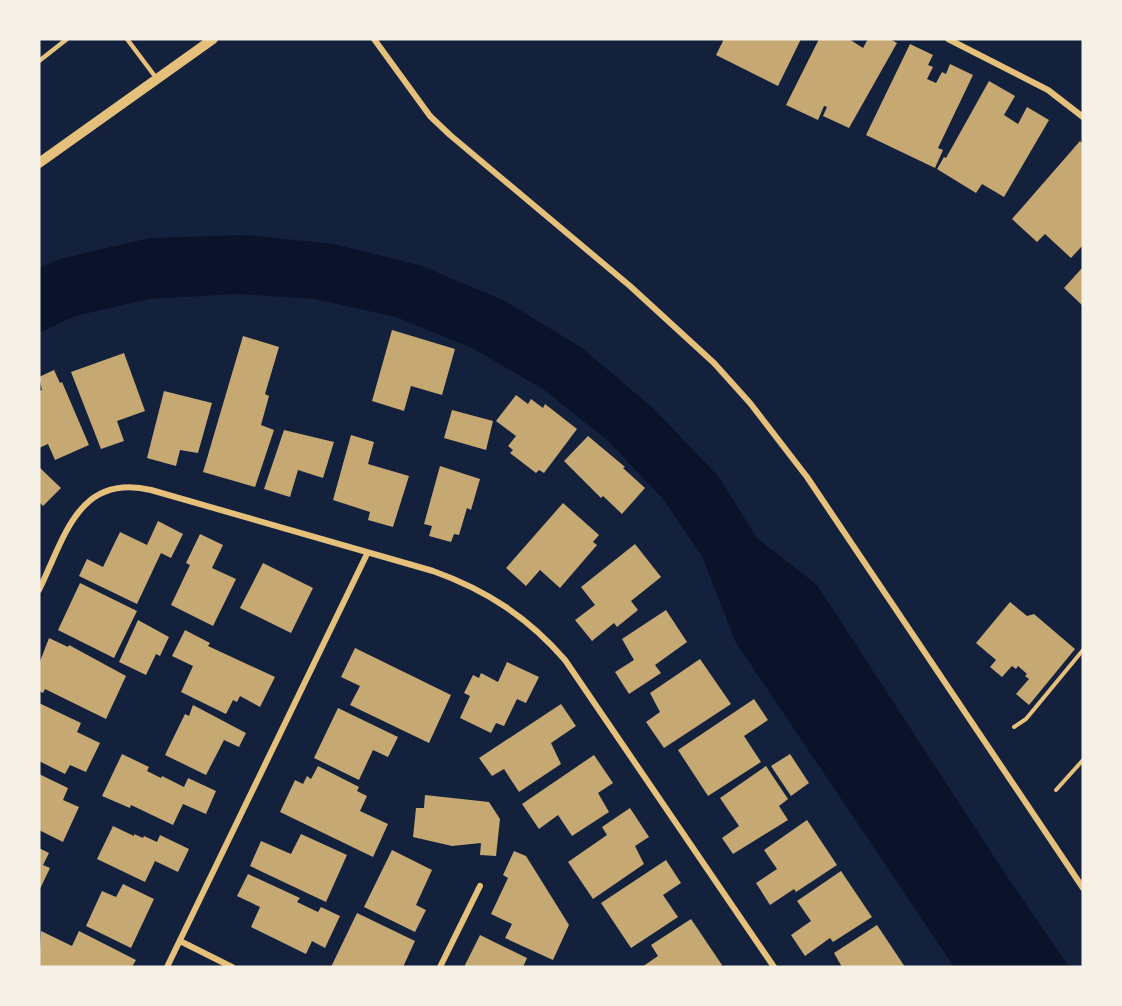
<svg xmlns="http://www.w3.org/2000/svg" width="1122" height="1006" viewBox="0 0 1122 1006" font-family="'Libre Baskerville',serif">
	<style>
		.water { fill: #0b132b }
		.building { fill: #c6a872 }
		.lines { fill: none; stroke-linecap: round; stroke-linejoin: round }
		.path { stroke: #e5c07b; stroke-width: 4 }
		.service { stroke: #e5c07b; stroke-width: 4.5 }
		.minor { stroke: #e5c07b; stroke-width: 6 }
		.tertiary { stroke: #e5c07b; stroke-width: 10 }
	</style>
	<rect width="100%" height="100%" fill="#14213d"/>
	<polygon class="water" points="246,235 333,244 422,266 505,301 582,348 654,409 719,477 757,538 817,585 1006,875 1069,967 954,967 735,641 702,556 663,499 607,440 543,389 472,348 396,317 314,299 238,294 149,299 75,316 39,333 39,268 60,259 150,238"/>
	<g class="building">
		<polygon points="724,39 801,39 778,86 716,55"/>
		<polygon points="819,39 849,39 863,48 868,39 890,39 897,43 849,128 823,116 827,107 824,106 818,120 786,105"/>
		<polygon points="910,44 933,55 928,65 933,67 927,79 936,83 942,72 946,74 950,64 973,75 938,148 943,150 935,168 866,135"/>
		<polygon points="989,81 1015,96 1004,115 1018,124 1027,107 1049,120 1004,197 982,184 976,193 937,169 944,157 946,158"/>
		<polygon points="1080,141 1083,144 1083,245 1071,258 1045,234 1037,242 1012,219"/>
		<polygon points="1083,267 1083,306 1064,288"/>
		<polygon points="392,330 455,349 442,395 411,386 404,411 372,401"/>
		<polygon points="243,336 279,347 265,394 269,396 261,425 274,430 255,487 203,472"/>
		<polygon points="124,353 145,411 117,421 124,441 101,449 71,372"/>
		<polygon points="54,370 60,383 62,382 89,445 55,460 48,444 39,448 39,391 42,390 39,377"/>
		<polygon points="164,391 212,403 198,453 180,450 176,466 147,458"/>
		<polygon points="516,395 528,404 531,399 543,408 545,404 577,429 544,473 539,470 536,473 510,453 513,450 508,446 516,436 496,421"/>
		<polygon points="452,410 493,421 486,450 444,438"/>
		<polygon points="284,430 334,442 323,478 298,470 290,497 264,489"/>
		<polygon points="351,435 374,442 368,464 409,476 393,527 368,520 370,512 333,500"/>
		<polygon points="588,436 625,467 623,468 645,488 622,514 603,496 601,498 564,461"/>
		<polygon points="440,466 480,479 471,510 467,508 459,535 454,534 451,542 429,536 432,526 424,524"/>
		<polygon points="39,467 61,488 43,506 39,502"/>
		<polygon points="563,503 599,535 593,542 597,545 560,588 540,570 526,586 506,568"/>
		<polygon points="158,521 183,534 171,558 161,553 137,604 79,576 87,559 103,567 120,532 147,545"/>
		<polygon points="200,534 223,545 212,568 236,579 213,626 171,605 190,565 186,563"/>
		<polygon points="635,544 661,577 631,601 638,610 617,627 614,623 592,641 575,620 595,605 581,587"/>
		<polygon points="263,563 313,588 291,633 240,608"/>
		<polygon points="80,583 137,611 114,658 58,630"/>
		<polygon points="1010,602 1027,616 1034,614 1075,649 1029,705 1016,694 1029,679 1025,676 1027,674 1018,666 1016,669 1012,666 1002,677 990,667 996,660 976,643"/>
		<polygon points="666,610 687,642 655,665 661,673 629,694 615,672 634,660 622,639"/>
		<polygon points="138,620 169,637 160,656 156,654 146,675 119,662"/>
		<polygon points="185,630 210,643 208,646 275,677 260,707 240,696 237,702 233,700 226,714 181,692 193,666 172,656"/>
		<polygon points="49,638 68,647 69,645 126,676 106,719 45,689 43,693 39,691 39,664"/>
		<polygon points="355,648 451,695 429,743 350,705 360,686 341,677"/>
		<polygon points="700,659 731,704 664,748 646,722 660,712 650,693"/>
		<polygon points="507,662 539,677 526,703 517,699 504,726 496,723 491,733 460,718 470,696 464,693 473,675 479,678 481,673 498,682"/>
		<polygon points="754,699 768,720 744,736 761,762 708,796 678,750"/>
		<polygon points="39,703 81,723 77,732 100,743 86,772 70,765 65,774 39,761"/>
		<polygon points="561,704 576,726 551,743 561,764 519,792 504,769 492,776 479,758"/>
		<polygon points="193,705 246,733 239,747 224,740 206,775 165,755 185,714 189,716"/>
		<polygon points="338,708 398,737 388,757 373,750 359,780 314,758"/>
		<polygon points="122,754 149,767 147,771 161,778 162,776 184,787 188,778 216,791 206,814 183,804 173,825 131,805 130,808 102,796"/>
		<polygon points="790,754 809,783 791,796 771,766"/>
		<polygon points="594,755 613,783 598,793 609,812 572,836 558,815 539,829 522,804"/>
		<polygon points="318,766 359,787 357,791 367,796 360,811 388,824 373,857 280,812 295,780 303,784 307,776 311,779"/>
		<polygon points="766,766 788,799 779,806 788,820 733,854 722,838 739,826 720,798"/>
		<polygon points="39,774 68,788 63,800 79,807 63,842 39,830"/>
		<polygon points="425,795 489,802 500,819 496,856 480,855 481,843 452,846 413,837 416,808 424,808"/>
		<polygon points="630,808 649,837 635,846 644,864 593,899 568,862 607,835 602,827"/>
		<polygon points="807,820 837,865 796,892 794,889 770,905 756,883 777,869 764,850"/>
		<polygon points="113,826 134,836 134,834 143,838 144,836 157,842 160,835 189,849 178,872 155,861 145,882 97,859"/>
		<polygon points="301,834 347,855 326,902 250,866 261,841 291,854"/>
		<polygon points="39,848 49,853 43,865 50,868 39,891"/>
		<polygon points="392,850 432,870 416,905 426,910 415,932 364,907"/>
		<polygon points="514,851 526,856 569,925 553,960 505,938 512,924 491,914 508,878 503,875"/>
		<polygon points="666,860 681,883 663,895 678,917 631,948 601,903"/>
		<polygon points="841,871 872,917 833,942 830,938 805,956 791,935 811,921 797,901"/>
		<polygon points="248,874 300,898 297,902 318,912 321,907 340,916 325,948 312,941 306,954 251,927 260,907 237,896"/>
		<polygon points="123,884 154,899 131,948 86,926 102,891 116,897"/>
		<polygon points="357,913 415,941 403,967 331,967"/>
		<polygon points="691,919 722,965 719,967 642,967 658,956 651,945"/>
		<polygon points="877,925 905,967 842,967 834,953"/>
		<polygon points="41,931 72,946 79,931 136,960 132,967 39,967"/>
		<polygon points="480,935 527,958 523,967 464,967"/>
	</g>
	<g class="lines">
		<g class="path">
			<polyline points="1014,727 1026,719 1083,650"/>
			<polyline points="1056,790 1083,760"/>
		</g>
		<g class="service">
			<polyline points="127,39 157,79"/>
			<polyline points="39,61 67,39"/>
		</g>
		<g class="minor">
			<polyline points="374,39 430,116 450,135 630,286 714,363 750,403 807,477 1083,888"/>
			<polyline points="948,39 1048,90 1083,117"/>
			<path d="M39 590C65 537 78 473 151 490L433 571C486 590 528 617 565 660L774 967"/>
			<polyline points="180,941 232,967"/>
			<polyline points="167,967 367,554"/>
			<polyline points="440,967 480,886"/>
		</g>
		<polyline class="tertiary" points="39,163 213,39"/>
	</g>
	<rect width="1122" height="1006" fill="none" stroke="#f6f1e7" stroke-width="81"/>
</svg>
